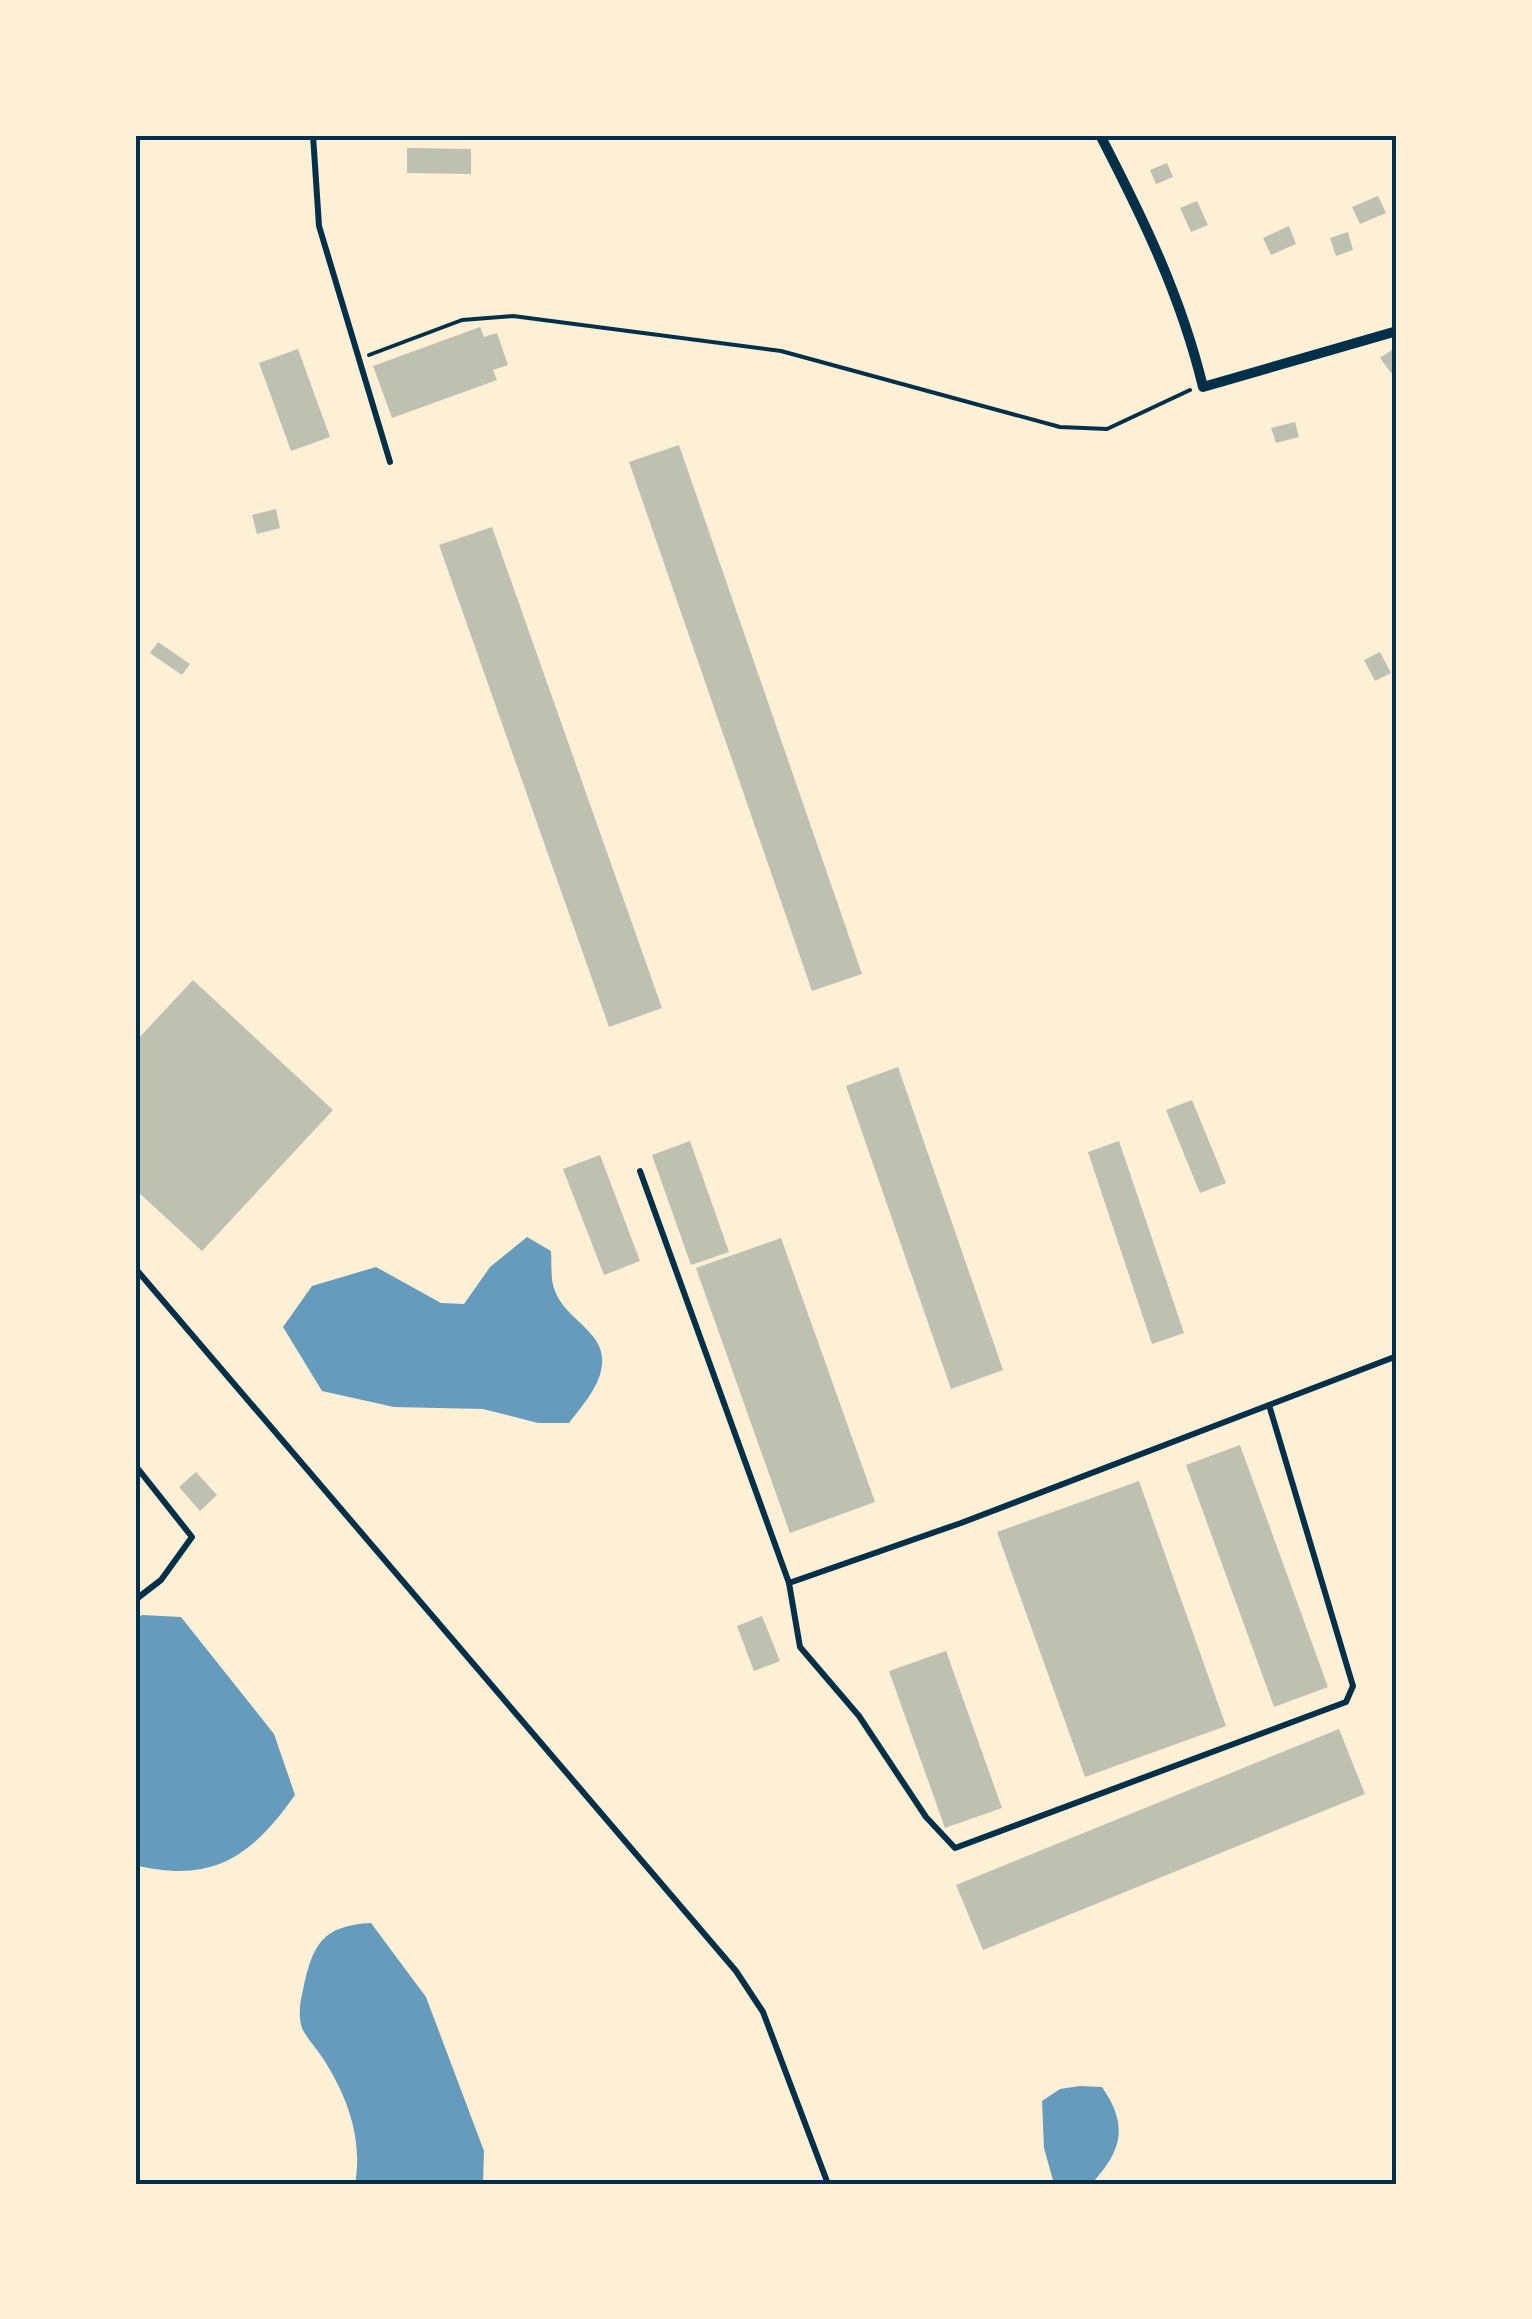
<svg xmlns="http://www.w3.org/2000/svg" width="1532" height="2319" viewBox="0 0 1532 2319" font-family="'Noto Sans',sans-serif">
	<style>
		.water { fill: #669bbc }
		.building { fill: #bec0b2 }
		.lines { fill: none; stroke-linecap: round; stroke-linejoin: round }
		.path { stroke: #003049; stroke-width: 4 }
		.service { stroke: #003049; stroke-width: 6 }
		.minor { stroke: #003049; stroke-width: 10 }
		.neatline { fill: none; stroke: #003049; stroke-width: 4 }
	</style>
	<rect width="100%" height="100%" fill="#fdf0d5"/>
	<g class="water">
		<path d="M527 1237 551 1251C552 1264 550 1280 555 1291 564 1313 582 1321 595 1339 616 1369 586 1401 569 1423H538L483 1409 394 1407 322 1391 283 1327 312 1286 376 1267 441 1303 464 1304 490 1267Z"/>
		<path d="M142 1615 181 1617 274 1734 295 1795C251 1857 213 1884 135 1865V1619Z"/>
		<path d="M371 1923 426 1997 484 2151 483 2184H355C363 2140 348 2098 324 2060 318 2050 307 2039 302 2028 298 2017 300 2001 303 1990 312 1946 322 1925 371 1923Z"/>
		<path d="M1080 2086 1102 2087C1129 2126 1122 2151 1091 2184H1054L1044 2148 1042 2101 1060 2089Z"/>
	</g>
	<g class="building">
		<polygon points="407,148 471,149 471,174 407,173"/>
		<polygon points="1167,163 1173,177 1156,184 1150,170"/>
		<polygon points="1378,196 1386,213 1360,224 1352,207"/>
		<polygon points="1197,201 1208,225 1191,232 1180,208"/>
		<polygon points="1289,226 1296,244 1271,255 1263,238"/>
		<polygon points="1348,232 1353,250 1336,256 1330,238"/>
		<polygon points="480,327 484,337 497,333 508,365 493,370 497,380 392,418 373,366"/>
		<polygon points="298,349 330,437 291,451 259,363"/>
		<polygon points="1393,349 1397,354 1394,377 1380,358"/>
		<polygon points="1295,422 1299,437 1276,443 1271,428"/>
		<polygon points="679,445 862,974 812,991 629,462"/>
		<polygon points="276,509 280,528 257,534 252,515"/>
		<polygon points="492,527 662,1008 609,1027 439,545"/>
		<polygon points="158,642 190,664 182,675 150,653"/>
		<polygon points="1380,652 1391,673 1375,681 1364,660"/>
		<polygon points="193,980 333,1110 202,1251 135,1189 135,1042"/>
		<polygon points="898,1067 1003,1370 951,1389 846,1086"/>
		<polygon points="1192,1100 1226,1183 1200,1193 1166,1110"/>
		<polygon points="690,1141 729,1252 691,1265 652,1155"/>
		<polygon points="1119,1141 1184,1333 1152,1344 1088,1152"/>
		<polygon points="600,1155 640,1261 604,1275 563,1169"/>
		<polygon points="781,1238 875,1502 790,1533 696,1268"/>
		<polygon points="1240,1445 1328,1687 1274,1707 1186,1465"/>
		<polygon points="196,1472 217,1495 200,1511 179,1487"/>
		<polygon points="1139,1481 1226,1726 1085,1777 997,1532"/>
		<polygon points="762,1616 780,1661 754,1671 737,1626"/>
		<polygon points="946,1651 1002,1808 945,1828 889,1671"/>
		<polygon points="1339,1729 1365,1794 983,1950 956,1885"/>
	</g>
	<g class="lines">
		<polyline class="path" points="369,355 462,320 513,316 781,351 1060,427 1107,429 1190,390"/>
		<g class="service">
			<polyline points="313,135 319,226 390,462"/>
			<polyline points="640,1171 789,1583 800,1647 859,1716 926,1817 955,1848 1346,1702 1353,1686 1269,1405"/>
			<polyline points="135,1268 736,1971 763,2012 828,2184"/>
			<polyline points="135,1465 192,1537 161,1580 135,1600"/>
			<polyline points="789,1583 961,1523 1397,1356"/>
		</g>
		<path class="minor" d="M1100 135C1143 218 1181 296 1203 387L1397 331"/>
	</g>
	<rect width="1532" height="2319" fill="none" stroke="#fdf0d5" stroke-width="275"/>
	<rect x="138" y="138" width="1256" height="2044" class="neatline"/>
</svg>
